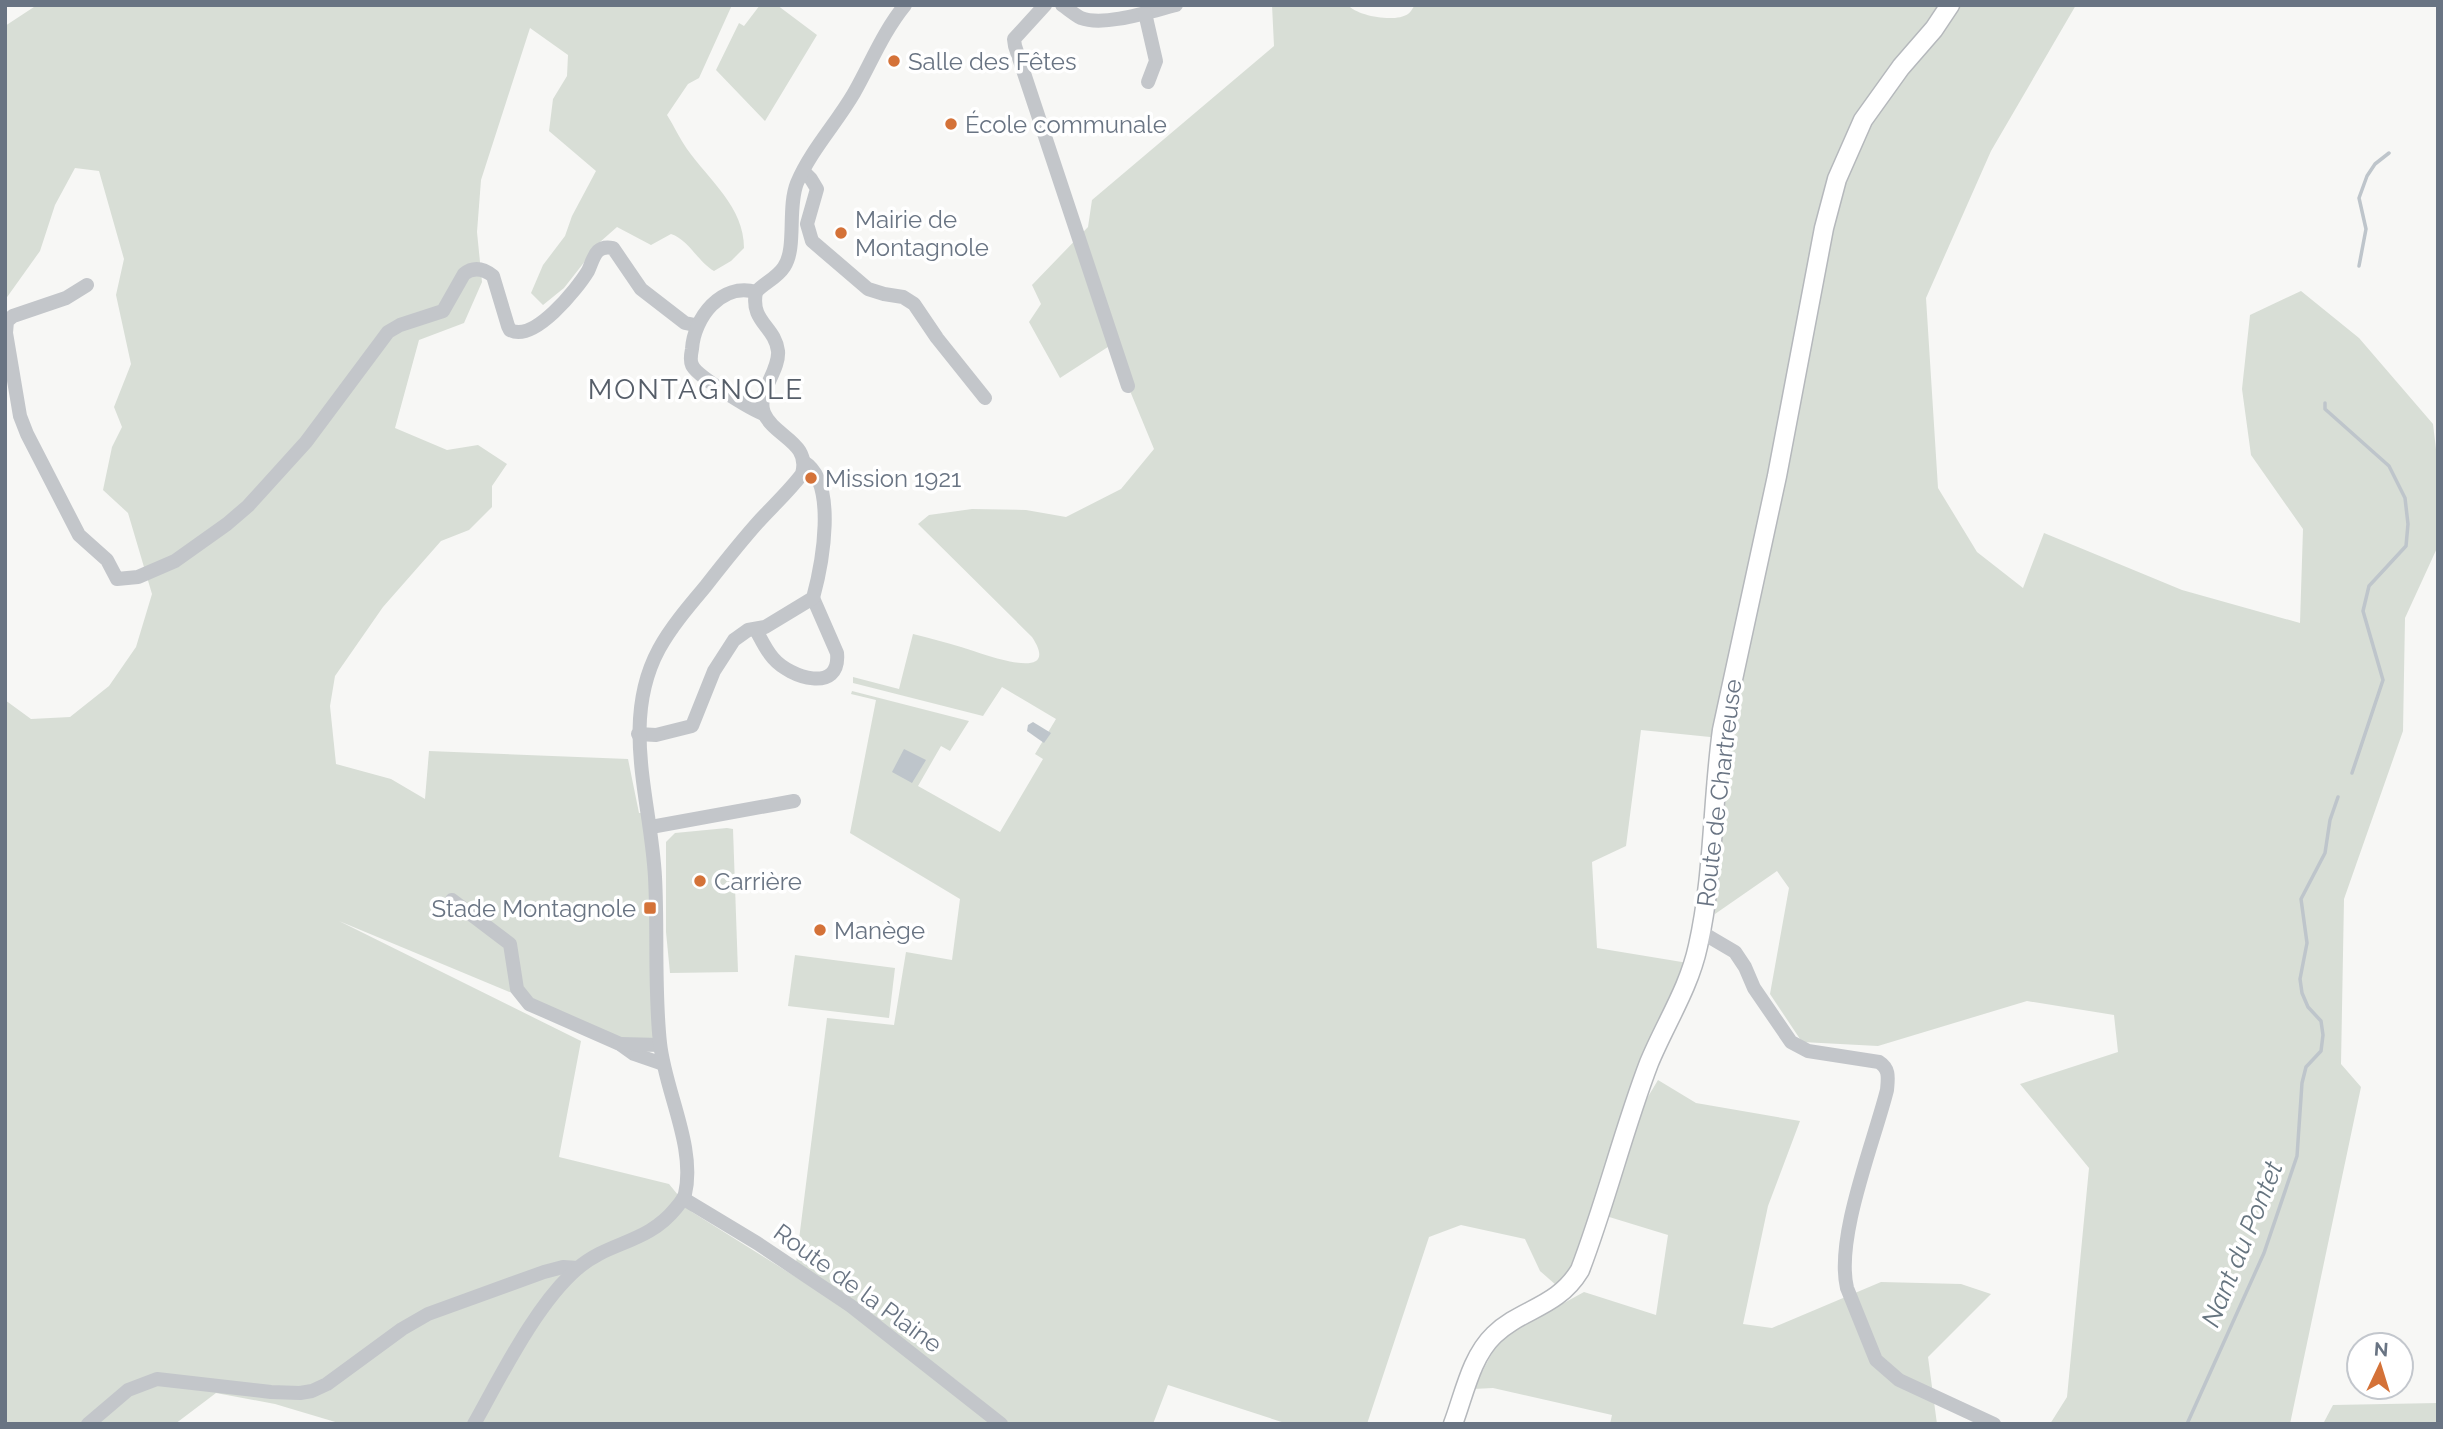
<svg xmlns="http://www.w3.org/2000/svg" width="2443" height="1429" viewBox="0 0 2443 1429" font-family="Raleway,sans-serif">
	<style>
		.green { fill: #d8ded6 }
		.water { fill: #bec5cb }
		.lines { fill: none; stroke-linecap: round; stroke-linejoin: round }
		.stream { stroke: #bec5cb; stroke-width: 3.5 }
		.major-casing { stroke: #b5b8bc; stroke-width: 21 }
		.minor { stroke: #c3c6ca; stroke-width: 14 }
		.major { stroke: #fff; stroke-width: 18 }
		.poi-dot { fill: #d47238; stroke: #fff; stroke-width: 2.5 }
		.labels { text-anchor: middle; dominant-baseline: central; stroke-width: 7; stroke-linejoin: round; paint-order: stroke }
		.poi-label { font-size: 24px; fill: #697483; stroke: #fff; text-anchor: start }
		.street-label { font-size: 24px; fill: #697483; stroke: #fff }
		.water-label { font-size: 26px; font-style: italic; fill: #65747f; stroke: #fff }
		.quarter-label { font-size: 28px; letter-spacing: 2px; fill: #565e69; stroke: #fff }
	</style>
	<rect width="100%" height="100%" fill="#f7f7f5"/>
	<g class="green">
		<path d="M37 5H732L699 78 688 84 667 115C674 126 680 139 687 149 709 180 744 207 744 248L731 261 714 271C698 262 689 240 671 234L651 245 617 227 600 242 564 288 543 305 531 293 543 265 565 236 572 216 596 171 549 131 553 99 567 76 568 55 530 28 481 180 477 232 482 282 464 323 419 340 395 428 447 450 478 445 507 464 492 486V507L469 530 441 541 383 607 335 676 330 706 336 764 391 779 425 799 429 751 628 759 639 813H646L659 1028 652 1039 620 1038 339 921 581 1041 559 1157 669 1184 692 1212 847 1309 991 1424H342L275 1404 216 1393 175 1424H5V700L31 719 70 717 109 686 136 647 152 594 128 513 103 490 112 447 122 427 114 407 131 364 116 295 124 259 99 171 75 168 55 205 40 251 5 300V26Z"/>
		<polygon points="760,5 777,5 817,35 765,121 716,70 739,23 744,26"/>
		<path d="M1272 5H1348C1357 16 1395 23 1408 14 1411 12 1412 9 1415 5H2076L1991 151 1926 298 1938 488 1977 552 2023 588 2044 533 2182 590 2300 623 2303 529 2251 455 2242 389 2250 315 2301 291 2359 338 2433 424 2438 466V546L2405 618 2403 731 2344 899 2341 1064 2361 1087 2290 1424H2050L2067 1397 2089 1168 2020 1084 2118 1052 2114 1015 2027 1001 1878 1046 1802 1042 1770 994 1789 888 1777 871 1715 914 1720 738 1641 730 1626 846 1592 862 1597 948 1688 963 1603 1173 1576 1259 1570 1271 1556 1285 1540 1271 1525 1239 1461 1225 1429 1237 1367 1424H1288L1168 1385 1153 1424H1010L956 1380 796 1263 827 1018 894 1025 906 952 952 960 960 899 850 833 876 700 851 694 852 691 969 721 950 751 941 746 918 786 1000 832 1043 759 1035 754 1056 719 1002 687 983 716 853 683V677L899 689 913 634C929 638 945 642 961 647 976 651 1065 687 1032 637L918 524 929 515 972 509 1026 510 1066 517 1121 489 1154 449 1111 345 1060 378 1029 322 1041 304 1032 285 1088 227 1092 200 1274 46Z"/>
		<polygon points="727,828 733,829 738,972 670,973 666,932 666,842 675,833"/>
		<polygon points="795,955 895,968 889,1018 788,1006"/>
		<polygon points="1658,1080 1696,1103 1800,1121 1768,1206 1743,1324 1772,1328 1881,1282 1961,1284 1991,1294 1928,1357 1937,1424 1610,1424 1612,1415 1493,1388 1473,1389 1500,1338 1584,1292 1656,1315 1668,1235 1606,1216 1646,1100"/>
		<polygon points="2438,1403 2438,1424 2323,1424 2333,1405"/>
	</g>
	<g class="water">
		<polygon points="1033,722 1051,733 1044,743 1027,731 1028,725"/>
		<polygon points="904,749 926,760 912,783 892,772"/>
	</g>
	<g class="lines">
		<g class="stream">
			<polyline points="2359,266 2366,229 2359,198 2367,176 2375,164 2389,153"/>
			<polyline points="2325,403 2325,409 2389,466 2405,498 2408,524 2406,546 2369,586 2363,611 2383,680 2352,773"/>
			<polyline points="2187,1424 2264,1253 2297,1156 2302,1083 2306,1067 2321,1051 2323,1035 2321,1021 2308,1007 2302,993 2300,979 2307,943 2301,899 2325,853 2330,820 2338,797"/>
		</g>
		<defs>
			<path id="major" d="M1453 1424C1464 1395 1471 1357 1494 1335 1522 1308 1557 1308 1580 1270 1606 1202 1623 1131 1649 1063 1665 1024 1689 988 1698 946 1714 875 1712 802 1722 730L1777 476 1824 228 1837 179 1863 120 1901 67 1934 29 1950 5"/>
		</defs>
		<use href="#major" class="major-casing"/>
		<g class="minor">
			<polyline points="1045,5 1014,39 1015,46 1128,386"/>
			<path d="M1062 5C1068 9 1075 15 1081 18 1104 27 1152 11 1176 5"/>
			<polyline points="1145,13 1156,61 1148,82"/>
			<polyline points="804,172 811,179 817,189 807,224 812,241 868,289 884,294 903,297 914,304 937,338 985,398"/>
			<path d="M87 285 66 298 13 316 7 321 6 333 20 416 27 434 79 535 107 560 117 579 138 577 175 561 227 524 248 506 306 442 388 332 400 325 443 311 464 274C474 266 484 269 493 276L508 326 510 330C534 343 577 289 588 271 591 265 593 256 598 251 602 247 608 247 613 248L641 289 685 323 695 325"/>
			<path d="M756 292C721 282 694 318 692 349 691 354 690 361 692 365 696 376 752 410 764 414"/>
			<path d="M756 630C761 639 766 650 773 658 790 678 841 694 837 653L813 598"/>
			<path d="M638 734 656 735 692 726 714 671 734 640 748 630 765 627 813 598C822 565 838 483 804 462"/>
			<polyline points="651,827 794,801"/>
			<polyline points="452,900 510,944 517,989 529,1004 620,1044 634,1054 663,1064"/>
			<path d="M1701 932 1735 952 1745 967 1754 988 1791 1042 1808 1051 1879 1062C1890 1069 1888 1078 1887 1090 1874 1142 1835 1238 1847 1288L1876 1360 1899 1380 1994 1424"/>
			<polyline points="620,1044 660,1045"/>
			<polyline points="684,1199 757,1243 851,1306 1001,1424"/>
			<polyline points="88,1424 128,1390 157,1379 271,1392 300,1393 312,1391 327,1384 402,1329 428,1314 544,1272 563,1267 578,1268"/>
			<path d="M474 1424C501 1376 536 1304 578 1268 609 1241 647 1244 676 1208 680 1203 683 1200 685 1194 696 1147 665 1091 660 1043 654 988 658 932 655 877 651 801 620 721 659 649 671 627 689 606 705 587 723 564 741 541 761 519 775 504 790 490 802 474 811 442 774 437 764 413 756 393 780 371 778 351 775 326 750 322 756 292 764 283 777 278 784 267 797 248 787 208 797 183 811 150 836 124 854 93 871 63 883 32 905 5"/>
		</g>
		<use href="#major" class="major"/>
	</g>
	<g class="poi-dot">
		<circle cx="894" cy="61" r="7"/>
		<circle cx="951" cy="124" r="7"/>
		<circle cx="841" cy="233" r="7"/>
		<circle cx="811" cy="478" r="7"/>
		<circle cx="700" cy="881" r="7"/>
		<rect x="643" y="901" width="14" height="14" rx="3.5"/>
		<circle cx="820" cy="930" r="7"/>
	</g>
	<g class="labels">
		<g class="poi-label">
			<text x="908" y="61">Salle des Fêtes</text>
			<text x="965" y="124">École communale</text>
			<text x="855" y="219">Mairie de<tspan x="855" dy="28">Montagnole</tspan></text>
			<text x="825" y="478">Mission 1921</text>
			<text x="714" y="881">Carrière</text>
			<text x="636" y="908" text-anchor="end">Stade Montagnole</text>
			<text x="834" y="930">Manège</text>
		</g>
		<g class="street-label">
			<text transform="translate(1719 793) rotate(-83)">Route de Chartreuse</text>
			<text transform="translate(858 1288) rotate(36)">Route de la Plaine</text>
		</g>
		<g class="water-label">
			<text transform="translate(2242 1244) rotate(-68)">Nant du Pontet</text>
		</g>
		<g class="quarter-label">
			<text x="696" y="389">MONTAGNOLE</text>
		</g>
	</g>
	<rect width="2443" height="1429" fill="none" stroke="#697483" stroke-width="14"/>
	<g transform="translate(2380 1366) rotate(4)"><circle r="33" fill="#ffffff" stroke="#c3c7cd" stroke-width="2"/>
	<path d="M0-5L12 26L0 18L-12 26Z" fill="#d47238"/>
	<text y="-10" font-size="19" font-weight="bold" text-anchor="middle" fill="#697483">N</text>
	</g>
</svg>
